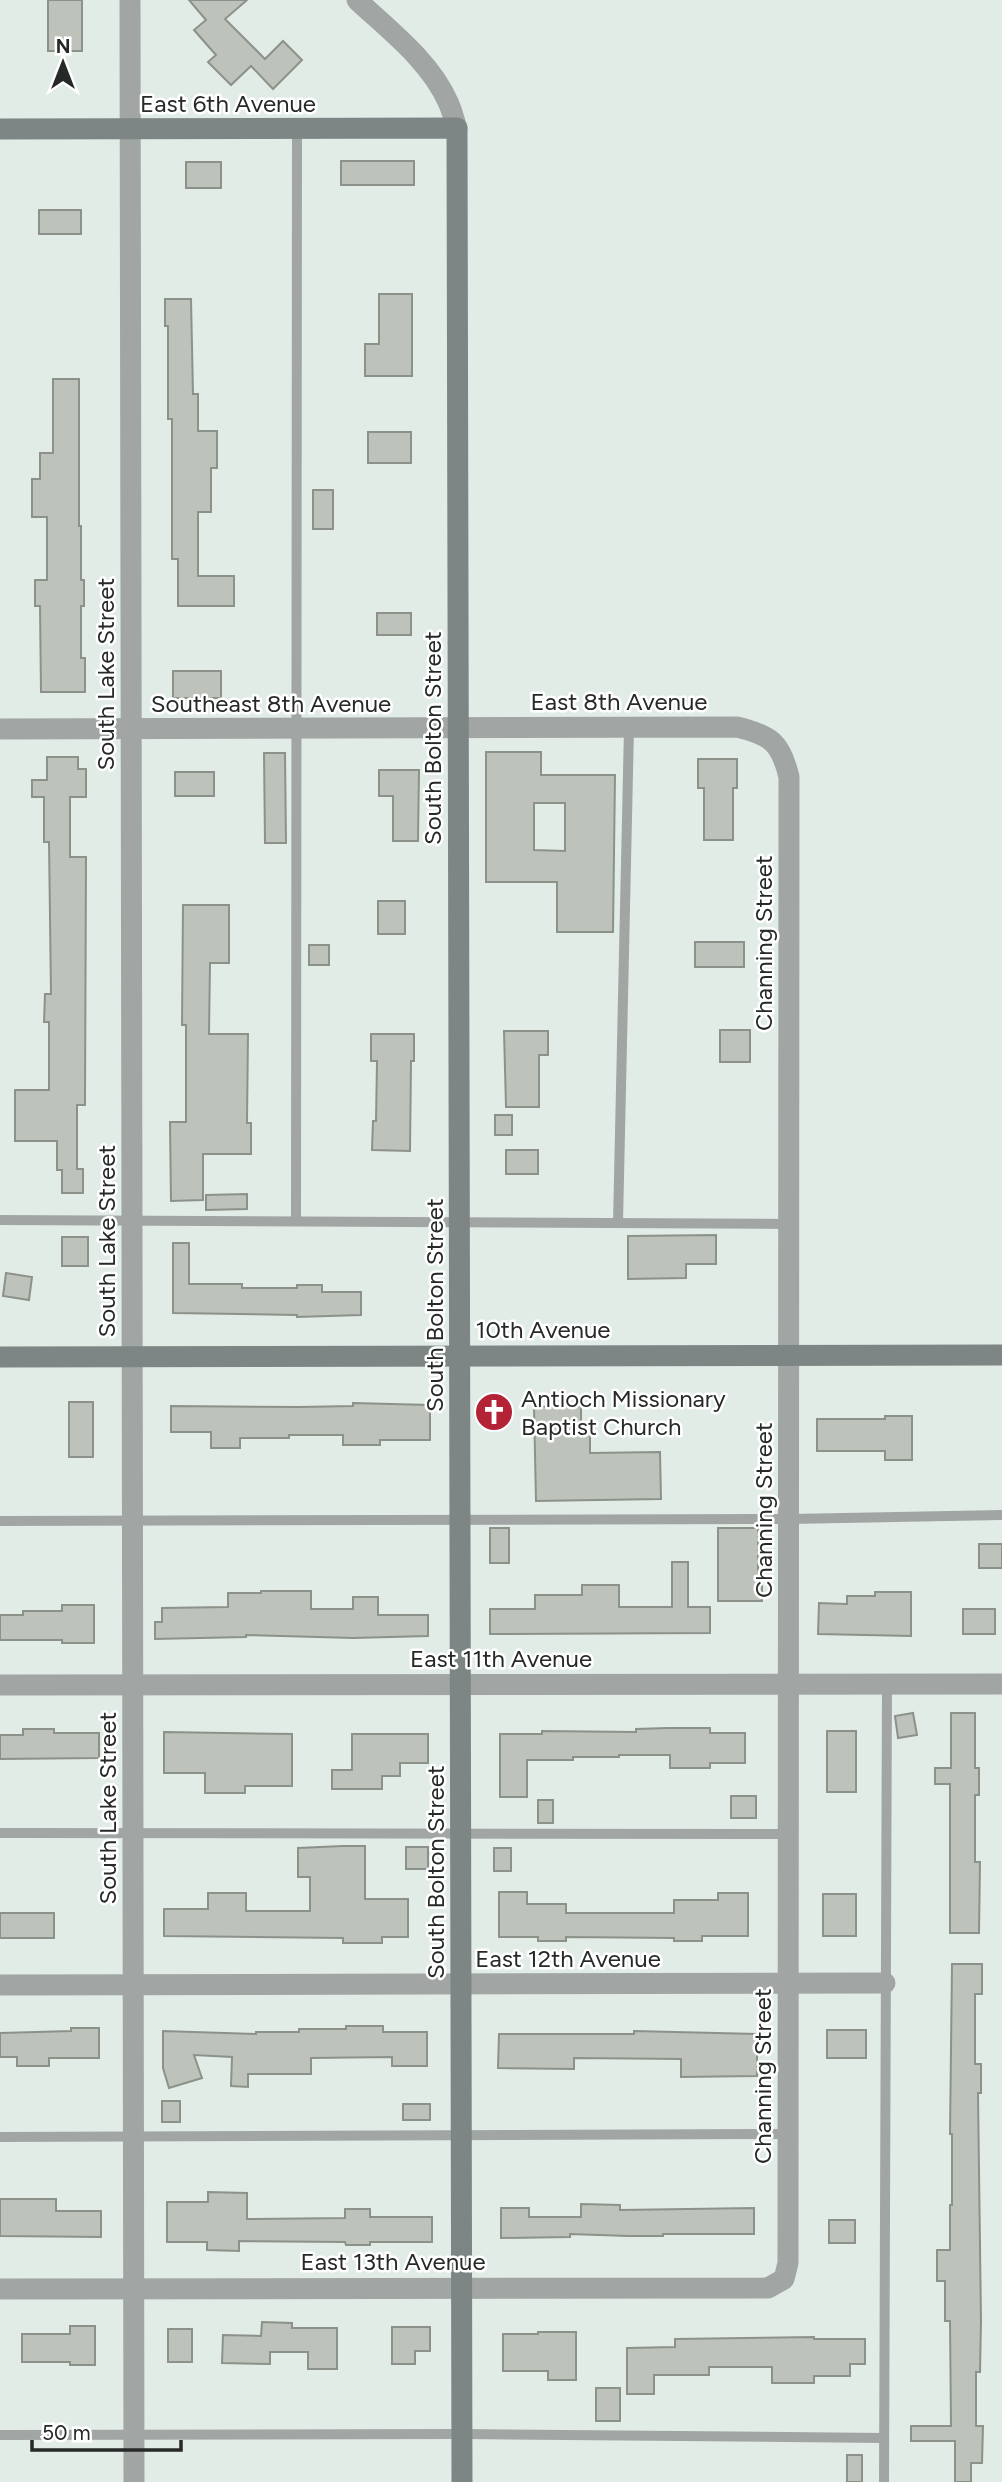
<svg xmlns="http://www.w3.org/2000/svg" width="1002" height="2482" viewBox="0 0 1002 2482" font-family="Figtree,sans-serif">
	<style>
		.building { fill: #bdc2ba; stroke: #8c928a; stroke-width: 2; fill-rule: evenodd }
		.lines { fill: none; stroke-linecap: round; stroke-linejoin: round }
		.lane { stroke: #a1a6a5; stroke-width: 10 }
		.street { stroke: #a1a6a5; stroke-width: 21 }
		.secondary { stroke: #7e8585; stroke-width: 21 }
		.labels { text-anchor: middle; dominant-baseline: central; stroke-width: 5; stroke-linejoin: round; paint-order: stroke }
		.street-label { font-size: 24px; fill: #262927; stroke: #fff }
		.poi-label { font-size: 24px; fill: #262927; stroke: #fff; text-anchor: start }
	</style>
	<rect width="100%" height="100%" fill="#e2ece7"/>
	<g class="building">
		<rect x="48" y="0" width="34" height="51"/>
		<polygon points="189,0 247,0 225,19 265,59 283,41 302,60 273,89 251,66 231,85 208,62 216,55 194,30 206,20"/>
		<rect x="341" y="161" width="73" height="24"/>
		<rect x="186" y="162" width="35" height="26"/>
		<rect x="39" y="210" width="42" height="24"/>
		<polygon points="379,294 412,294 412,376 365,376 365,344 379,344"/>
		<polygon points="165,299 191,299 193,394 198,394 198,431 217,431 217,468 211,468 211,512 198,512 198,576 234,576 234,606 178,606 178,559 172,559 172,419 168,419 168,326 165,326"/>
		<polygon points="53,379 79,379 79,526 81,526 81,580 84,580 84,606 81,606 81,658 85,658 85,692 41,692 40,606 35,606 35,580 47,580 47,517 32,517 32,479 40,479 40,453 53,453"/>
		<rect x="368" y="432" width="43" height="31"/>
		<rect x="313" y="490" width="20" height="39"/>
		<rect x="377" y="613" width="34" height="22"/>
		<rect x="173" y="671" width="48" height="27"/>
		<path d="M486 752H541V775H615L613 932H557V882H486ZM534 803H565V851L534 850Z"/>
		<polygon points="264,753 285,753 286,843 265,843"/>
		<polygon points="47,757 78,757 78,769 86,769 86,797 70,797 70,857 86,857 85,1105 77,1105 77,1169 83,1169 83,1193 62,1193 62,1170 57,1170 57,1141 15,1141 15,1090 49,1090 49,1022 44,1022 45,994 51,994 49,842 44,842 44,797 32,797 32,780 47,780"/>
		<polygon points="698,759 737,759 737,788 733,788 733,840 704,840 704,788 698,788"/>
		<polygon points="379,770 419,770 418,841 393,841 393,796 379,796"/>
		<rect x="175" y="772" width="39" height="24"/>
		<rect x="378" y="901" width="27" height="33"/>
		<polygon points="183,905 229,905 229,963 210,963 209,1034 248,1034 247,1123 251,1123 251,1154 203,1154 203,1200 171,1201 170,1122 186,1122 186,1025 182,1025"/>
		<rect x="695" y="942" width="49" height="25"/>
		<rect x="309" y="945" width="20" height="20"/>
		<rect x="720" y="1030" width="30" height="32"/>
		<polygon points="504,1031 548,1031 548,1055 539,1055 539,1107 506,1107"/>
		<polygon points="371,1034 414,1034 414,1061 411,1061 410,1151 372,1150 373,1121 376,1121 377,1061 371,1061"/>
		<rect x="495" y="1115" width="17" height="20"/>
		<rect x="506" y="1150" width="32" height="24"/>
		<polygon points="247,1194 247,1209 206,1210 206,1195"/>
		<polygon points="716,1235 716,1264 686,1264 686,1278 628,1279 628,1236"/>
		<rect x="62" y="1237" width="26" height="29"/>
		<polygon points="173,1243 189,1243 189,1284 242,1284 242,1288 297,1288 297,1285 322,1285 322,1292 361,1292 361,1315 297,1317 297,1315 173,1313"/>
		<polygon points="6,1273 32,1277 29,1300 3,1296"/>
		<rect x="69" y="1402" width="24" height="55"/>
		<polygon points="353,1403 430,1405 430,1440 380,1440 380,1445 343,1445 343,1435 289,1435 289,1438 240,1438 240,1448 211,1448 211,1432 171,1432 171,1406 299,1407 353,1406"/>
		<polygon points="581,1406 581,1429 590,1429 590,1453 660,1452 661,1499 536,1501 534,1407"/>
		<polygon points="885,1416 912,1416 912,1460 885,1460 885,1451 817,1451 817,1419 885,1419"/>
		<rect x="490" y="1528" width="19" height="35"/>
		<polygon points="718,1528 758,1528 758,1585 762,1585 762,1601 718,1601"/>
		<rect x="979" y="1544" width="23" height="24"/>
		<polygon points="672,1562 688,1562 688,1607 710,1607 710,1633 490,1634 490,1609 535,1609 535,1595 582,1595 582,1585 619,1585 619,1607 672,1607"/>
		<polygon points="261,1591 311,1591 311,1609 353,1609 353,1597 378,1597 378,1615 428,1615 428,1636 353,1638 246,1635 246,1637 155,1639 155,1622 162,1622 162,1608 228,1607 228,1593 261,1593"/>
		<polygon points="875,1592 911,1592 911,1636 818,1634 819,1603 847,1604 847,1596 875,1596"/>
		<polygon points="62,1605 94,1605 94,1643 62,1643 62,1640 0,1640 0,1615 23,1615 23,1611 62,1611"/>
		<rect x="963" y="1609" width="32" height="25"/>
		<polygon points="913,1713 917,1735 898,1738 895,1716"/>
		<polygon points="951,1713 975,1713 975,1768 979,1768 979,1795 975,1795 975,1862 980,1862 979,1933 950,1933 950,1784 935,1784 935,1768 951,1768"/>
		<polygon points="667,1728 710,1728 710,1733 745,1733 745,1763 710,1763 710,1768 670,1768 670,1755 619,1755 619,1757 573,1757 573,1760 527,1760 527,1797 500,1797 500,1734 542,1734 542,1731 636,1732 636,1729"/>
		<polygon points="23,1729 54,1729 54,1733 99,1733 99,1758 0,1759 0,1735 23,1735"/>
		<rect x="827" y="1731" width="29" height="61"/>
		<polygon points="164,1732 292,1734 292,1786 245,1786 245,1793 205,1793 205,1773 164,1773"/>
		<polygon points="352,1734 428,1734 428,1763 400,1763 400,1776 382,1776 382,1789 332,1789 332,1770 352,1770"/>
		<rect x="731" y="1796" width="25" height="22"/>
		<rect x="538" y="1800" width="15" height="23"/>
		<polygon points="343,1846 365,1846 365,1899 408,1899 408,1937 382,1937 382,1943 343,1943 343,1938 164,1936 164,1909 208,1909 208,1893 246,1893 246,1911 310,1911 310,1877 298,1877 298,1848"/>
		<rect x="406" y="1847" width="22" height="22"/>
		<rect x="494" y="1848" width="17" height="23"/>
		<polygon points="499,1892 527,1892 527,1904 566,1904 566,1913 674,1913 674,1900 718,1900 718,1893 748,1893 748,1936 702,1936 702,1941 674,1941 674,1938 566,1937 566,1941 538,1941 538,1937 499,1937"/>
		<rect x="823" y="1894" width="33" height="42"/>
		<rect x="0" y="1913" width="54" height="25"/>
		<polygon points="952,1964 982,1964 982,1994 975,1994 975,2064 981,2064 981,2093 978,2093 981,2321 980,2372 976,2372 976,2426 983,2426 982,2463 971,2463 971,2482 955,2482 955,2441 911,2441 911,2426 951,2426 950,2321 945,2321 945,2281 937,2281 937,2250 950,2250 950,2205 952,2205 952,2134 950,2134"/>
		<polygon points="346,2026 383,2026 383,2032 427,2032 427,2066 392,2066 392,2057 311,2058 311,2074 248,2074 248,2087 231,2086 232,2057 194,2055 202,2078 169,2088 163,2068 163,2031 256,2034 256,2032 299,2032 299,2029 346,2029"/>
		<polygon points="71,2028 99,2028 99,2058 49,2058 49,2066 17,2066 17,2057 0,2057 0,2033 71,2031"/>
		<rect x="827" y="2030" width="39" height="28"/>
		<polygon points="634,2031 757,2034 757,2076 681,2077 681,2059 574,2058 574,2069 498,2068 499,2034 634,2034"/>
		<rect x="162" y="2101" width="18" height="21"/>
		<rect x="403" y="2104" width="27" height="16"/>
		<polygon points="208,2192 247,2193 247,2219 345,2218 345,2209 370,2209 370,2217 432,2217 432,2242 370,2242 370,2245 346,2245 345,2242 239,2241 239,2251 207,2250 207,2242 167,2242 167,2202 208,2202"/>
		<polygon points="0,2199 56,2199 56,2211 101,2211 101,2237 0,2236"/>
		<polygon points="581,2204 620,2205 620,2210 754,2208 754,2234 663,2234 663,2236 628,2236 570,2234 570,2237 501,2238 501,2208 529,2208 529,2217 581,2217"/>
		<rect x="829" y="2220" width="26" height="23"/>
		<polygon points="262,2322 292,2323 292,2328 337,2328 337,2369 308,2369 308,2352 270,2352 270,2364 222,2363 223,2335 261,2336"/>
		<polygon points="70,2326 95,2326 95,2365 70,2365 70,2362 22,2362 22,2334 70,2334"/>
		<polygon points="392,2327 430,2327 430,2351 415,2351 415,2364 392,2364"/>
		<rect x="168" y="2329" width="24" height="33"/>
		<polygon points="538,2332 576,2332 576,2380 548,2380 548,2371 503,2371 503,2334 538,2334"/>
		<polygon points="814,2337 814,2339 865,2339 865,2364 850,2364 850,2376 814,2376 814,2383 772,2383 772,2367 709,2367 709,2375 654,2375 654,2394 627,2394 627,2348 675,2347 675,2339"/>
		<rect x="596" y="2388" width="24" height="33"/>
		<rect x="847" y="2455" width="15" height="27"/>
	</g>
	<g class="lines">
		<g class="lane">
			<polyline points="0,1220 790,1224"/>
			<polyline points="296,1220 297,129"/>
			<polyline points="618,1223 629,728"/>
			<polyline points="0,1521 790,1519 1002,1515"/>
			<polyline points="0,1833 789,1834"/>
			<polyline points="0,2137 788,2134"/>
			<polyline points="0,2435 462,2434 884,2438"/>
			<polyline points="884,2482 887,1684"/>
		</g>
		<g class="street">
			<polyline points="130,0 134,2482"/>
			<path d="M357 0C389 30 430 61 448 102 452 110 454 120 457 128"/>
			<path d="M0 729 737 727C771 735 781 743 789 777L788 2263 784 2279 768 2288 0 2289"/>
			<polyline points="0,1685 1002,1684"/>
			<polyline points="0,1985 885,1983"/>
		</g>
		<g class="secondary">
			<polyline points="0,129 457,128 462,2482"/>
			<polyline points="0,1357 1002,1355"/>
		</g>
	</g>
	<defs>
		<symbol id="church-disc" viewBox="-11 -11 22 22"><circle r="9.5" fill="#b42236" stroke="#fff"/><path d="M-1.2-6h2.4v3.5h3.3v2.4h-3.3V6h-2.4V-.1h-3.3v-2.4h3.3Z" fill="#fff"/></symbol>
	</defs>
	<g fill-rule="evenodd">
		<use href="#church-disc" x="472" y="1390" width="44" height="44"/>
	</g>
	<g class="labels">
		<g class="street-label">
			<text x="228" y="103">East 6th Avenue</text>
			<text transform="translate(105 674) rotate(-90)">South Lake Street</text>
			<text x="619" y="701">East 8th Avenue</text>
			<text x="271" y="703">Southeast 8th Avenue</text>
			<text transform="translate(432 738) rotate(-90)">South Bolton Street</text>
			<text transform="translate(763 943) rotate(-90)">Channing Street</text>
			<text transform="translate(106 1241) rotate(-90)">South Lake Street</text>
			<text transform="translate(434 1305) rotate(-90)">South Bolton Street</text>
			<text x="543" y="1329">10th Avenue</text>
			<text transform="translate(763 1510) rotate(-90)">Channing Street</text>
			<text x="501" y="1658">East 11th Avenue</text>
			<text transform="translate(107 1808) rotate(-90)">South Lake Street</text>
			<text transform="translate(435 1872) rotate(-90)">South Bolton Street</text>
			<text x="568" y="1958">East 12th Avenue</text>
			<text transform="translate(762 2076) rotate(-90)">Channing Street</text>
			<text x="393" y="2261">East 13th Avenue</text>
		</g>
		<g class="poi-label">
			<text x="521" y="1398">Antioch Missionary<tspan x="521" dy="28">Baptist Church</tspan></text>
		</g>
	</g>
	<g transform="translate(63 63)" stroke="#ffffff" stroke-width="5" paint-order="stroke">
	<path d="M0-5L12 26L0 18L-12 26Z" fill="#262927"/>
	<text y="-10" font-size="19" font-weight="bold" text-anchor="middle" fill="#262927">N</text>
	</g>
	<path d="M32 2440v10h149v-10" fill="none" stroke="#262927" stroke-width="3.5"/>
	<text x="42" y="2440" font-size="21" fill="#262927" stroke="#ffffff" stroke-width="5" paint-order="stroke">50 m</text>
</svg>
